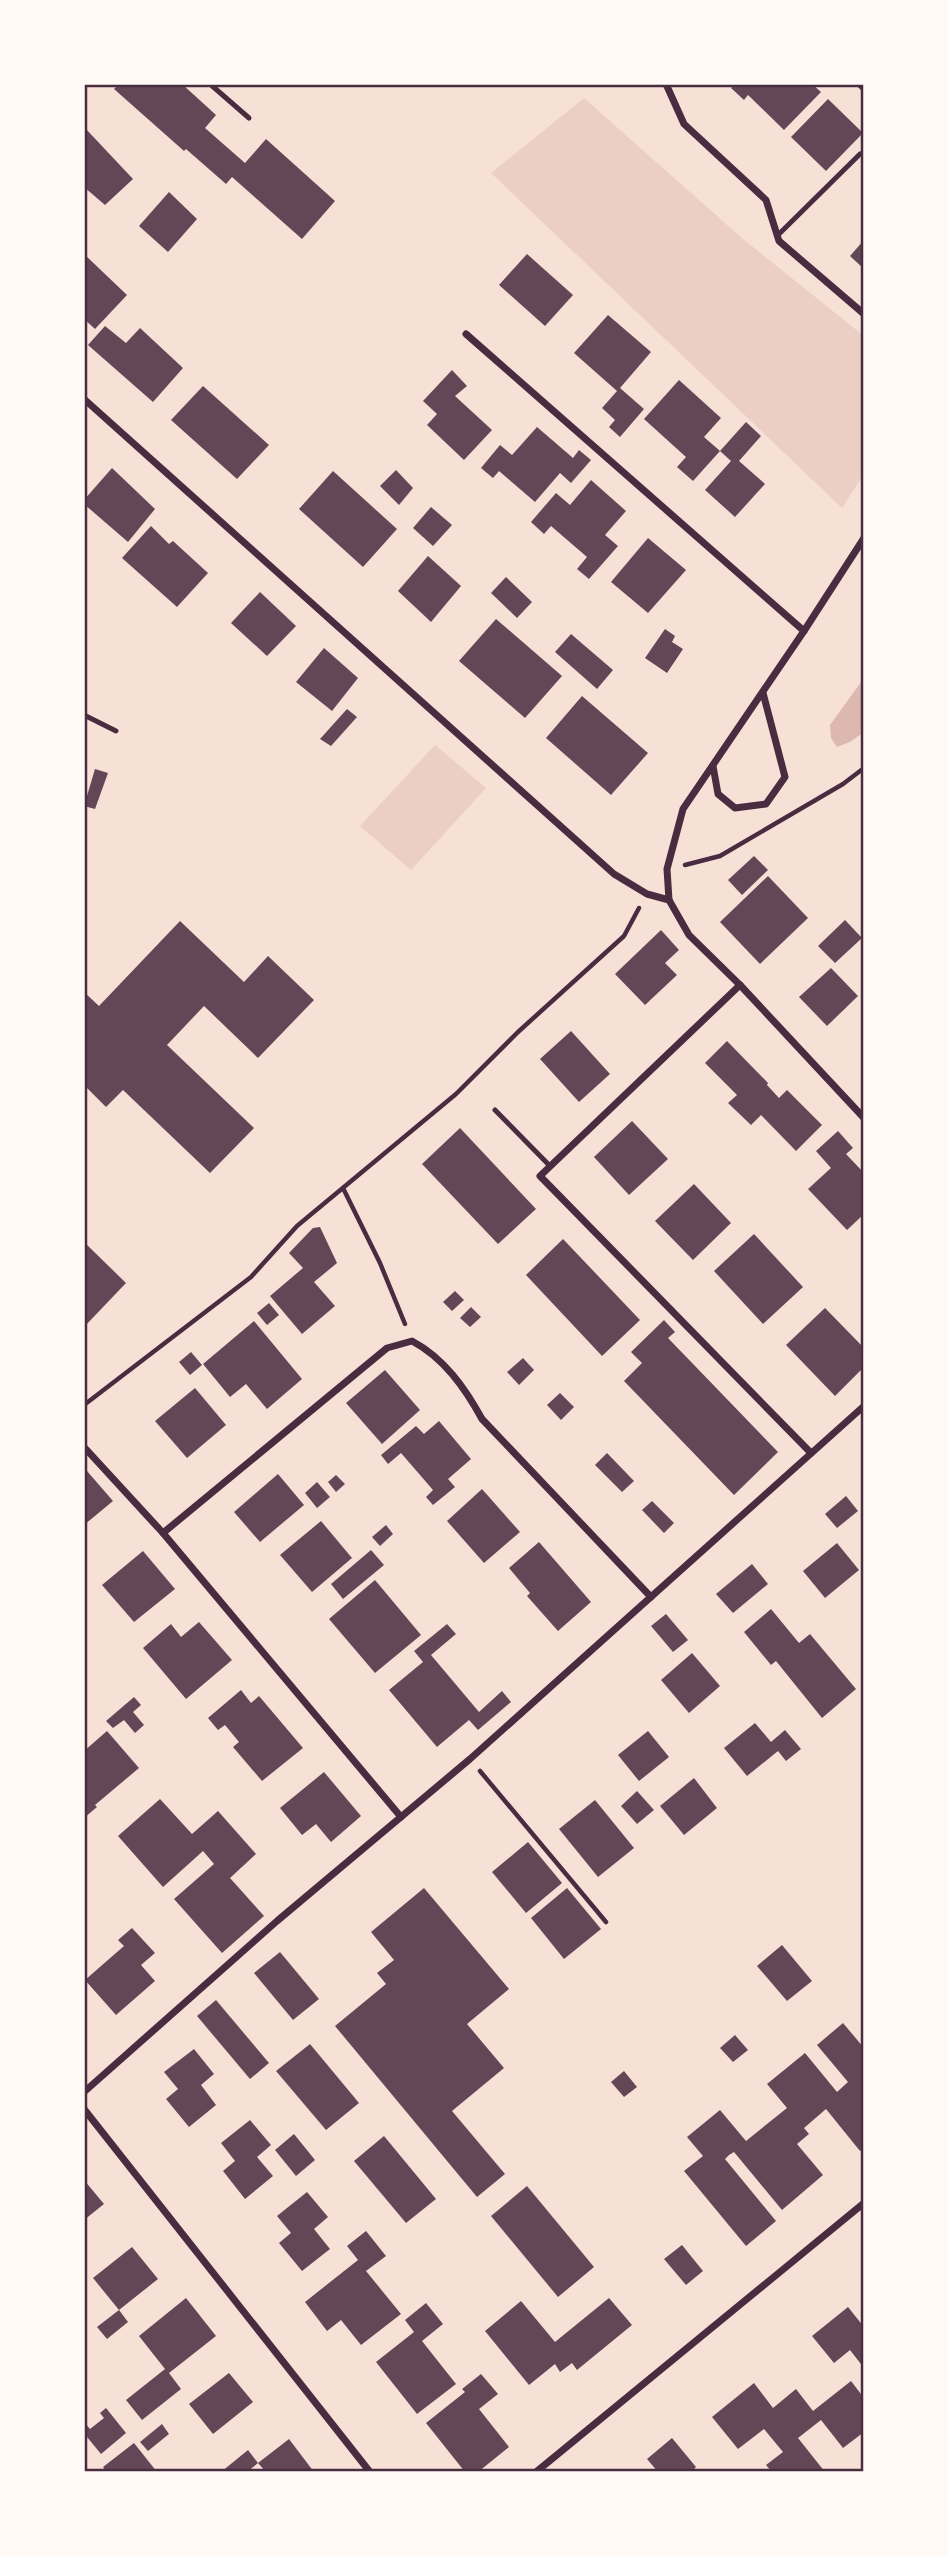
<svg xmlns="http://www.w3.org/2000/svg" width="948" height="2556" viewBox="0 0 948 2556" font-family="Cabin,sans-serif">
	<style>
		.green { fill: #ebcfc5 }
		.water { fill: #dcb8b0 }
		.building { fill: #644757 }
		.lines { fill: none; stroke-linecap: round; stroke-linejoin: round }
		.path { stroke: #4a2c40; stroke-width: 4.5 }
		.service { stroke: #4a2c40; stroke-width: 5 }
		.minor { stroke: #4a2c40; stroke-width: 7 }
		.neatline { fill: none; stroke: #4a2c40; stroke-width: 2.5 }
	</style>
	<rect width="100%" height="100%" fill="#f7e1d7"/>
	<g class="green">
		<polygon points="584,98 743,239 864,336 864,474 842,508 491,173"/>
		<polygon points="435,745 486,788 411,870 360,826"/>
	</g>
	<polygon class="water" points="864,678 864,732 850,742 837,747 831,738 830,725"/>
	<g class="building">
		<polygon points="119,84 182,84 216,115 205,128 245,163 266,139 335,201 302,239 232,177 226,184 186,149 184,151 114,89"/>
		<polygon points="735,84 812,84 821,92 784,130 748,95 744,100 731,88"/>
		<polygon points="828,99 863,133 826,171 791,137"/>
		<polygon points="85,128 133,179 105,205 84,187"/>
		<polygon points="169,192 197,219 168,252 139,226"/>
		<polygon points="864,240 864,269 850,256"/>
		<polygon points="84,254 127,295 95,329 84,319"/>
		<polygon points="527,254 573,295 545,326 499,285"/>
		<polygon points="608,315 651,352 620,388 644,409 620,437 609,427 615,420 602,408 617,391 574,353"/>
		<polygon points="105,326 126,343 140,328 183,368 153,402 88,345"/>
		<polygon points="452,370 467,386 455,396 492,430 464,460 427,425 437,414 423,401"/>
		<polygon points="679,380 721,418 704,437 720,451 693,481 677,467 686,457 644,419"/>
		<polygon points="203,386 269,445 237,479 171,420"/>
		<polygon points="746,422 761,436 739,461 765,484 735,517 705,490 731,461 720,451"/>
		<polygon points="537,427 573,458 579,450 591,460 571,483 560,473 535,502 499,471 493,478 481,468 500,445 512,455"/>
		<polygon points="112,468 155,509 128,542 84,504 84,500"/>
		<polygon points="396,470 413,488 399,505 380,486"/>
		<polygon points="333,471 397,529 363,567 299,509"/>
		<polygon points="591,480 626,511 605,535 618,546 589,579 577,569 587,557 551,526 544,534 531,522 556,493 570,505"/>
		<polygon points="431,507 452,525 433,546 413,528"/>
		<polygon points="151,526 169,544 173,541 208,573 177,607 122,558"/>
		<polygon points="648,538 686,570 648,613 611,582"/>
		<polygon points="428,556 461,586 431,622 398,591"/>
		<polygon points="506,577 532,602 517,618 491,593"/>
		<polygon points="260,592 296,626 267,656 231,623"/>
		<polygon points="496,619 562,676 525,718 459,661"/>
		<polygon points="665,629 675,636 672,642 683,649 667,673 645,658"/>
		<polygon points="571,634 613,670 597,689 555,652"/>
		<polygon points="324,648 358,678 332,711 296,682"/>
		<polygon points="582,696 648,753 611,795 546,738"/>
		<polygon points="347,709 357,717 331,746 320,739"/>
		<polygon points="95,769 108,773 95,809 84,806"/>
		<polygon points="754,856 768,870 742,895 728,880"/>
		<polygon points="768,876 808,918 760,964 720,922"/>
		<polygon points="845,920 862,938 835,963 818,946"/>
		<polygon points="180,921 244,982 268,956 314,1000 258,1058 204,1006 167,1045 254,1128 210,1173 123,1090 106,1107 84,1085 84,992 99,1006"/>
		<polygon points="661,930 679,950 665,963 677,975 645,1005 615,974"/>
		<polygon points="831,968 858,996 827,1026 799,997"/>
		<polygon points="571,1031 610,1074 579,1102 540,1059"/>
		<polygon points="727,1041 768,1083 767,1085 779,1098 787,1090 822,1125 796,1151 761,1115 751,1125 728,1103 737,1095 705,1063"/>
		<polygon points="632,1121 668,1159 629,1195 594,1157"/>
		<polygon points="460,1128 536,1209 498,1244 422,1164"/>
		<polygon points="838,1131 853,1148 846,1154 864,1173 864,1214 847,1230 808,1189 831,1168 816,1151"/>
		<polygon points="694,1184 731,1223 693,1260 655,1221"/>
		<polygon points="320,1227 337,1263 314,1282 335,1306 302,1334 270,1296 303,1268 289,1253 313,1228"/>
		<polygon points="754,1234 803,1287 763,1324 714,1271"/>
		<polygon points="563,1239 640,1320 602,1356 526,1275"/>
		<polygon points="84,1242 126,1283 84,1327"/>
		<polygon points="455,1291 464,1300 452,1311 443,1302"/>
		<polygon points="269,1303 279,1315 267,1325 257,1313"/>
		<polygon points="471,1307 481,1317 470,1327 460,1318"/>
		<polygon points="825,1308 864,1348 864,1367 835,1396 786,1345"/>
		<polygon points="664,1320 675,1332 668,1338 778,1452 734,1495 624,1381 642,1363 631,1352"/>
		<polygon points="254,1321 302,1379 267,1409 246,1384 230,1397 203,1364"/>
		<polygon points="191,1352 202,1365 190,1375 179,1362"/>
		<polygon points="523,1358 534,1370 519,1385 507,1372"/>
		<polygon points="385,1370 420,1410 382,1444 346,1403"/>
		<polygon points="195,1388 226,1425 187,1458 155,1421"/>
		<polygon points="560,1393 574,1407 561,1420 547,1405"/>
		<polygon points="439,1421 471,1459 448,1479 455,1487 433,1505 426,1497 433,1490 401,1453 388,1464 381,1455 416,1426 424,1434"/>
		<polygon points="607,1453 634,1481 622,1492 595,1465"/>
		<polygon points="87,1471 113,1501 84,1525 84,1473"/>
		<polygon points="278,1474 304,1505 260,1542 234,1512"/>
		<polygon points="336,1475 345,1484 336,1492 328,1482"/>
		<polygon points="317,1482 330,1497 317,1508 305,1493"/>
		<polygon points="482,1489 520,1532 484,1563 447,1521"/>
		<polygon points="846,1496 858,1511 837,1528 825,1514"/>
		<polygon points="652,1501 674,1523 664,1533 642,1510"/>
		<polygon points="321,1521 352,1558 312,1592 280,1555"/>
		<polygon points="386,1525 393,1534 380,1546 372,1537"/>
		<polygon points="539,1542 591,1602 558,1631 527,1596 530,1593 509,1568"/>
		<polygon points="837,1543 859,1570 825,1598 803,1571"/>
		<polygon points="371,1550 384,1565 343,1599 331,1584"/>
		<polygon points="143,1551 175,1589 134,1622 102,1585"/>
		<polygon points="752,1564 768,1584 733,1613 716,1594"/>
		<polygon points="375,1580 421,1635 375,1673 329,1619"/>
		<polygon points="771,1609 799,1643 810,1634 856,1689 822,1718 776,1661 771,1665 744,1632"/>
		<polygon points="666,1614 688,1640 673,1652 651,1626"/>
		<polygon points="199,1622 232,1660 186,1699 143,1648 171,1624 181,1637"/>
		<polygon points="447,1624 456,1634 431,1655 479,1712 502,1691 511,1702 478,1730 469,1720 437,1747 389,1690 423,1662 414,1651"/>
		<polygon points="692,1653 720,1686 689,1713 661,1680"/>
		<polygon points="241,1690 251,1703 259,1696 303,1748 262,1781 233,1747 239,1742 225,1725 218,1730 208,1718"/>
		<polygon points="134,1697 141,1705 133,1712 144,1725 135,1733 124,1720 113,1728 106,1721"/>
		<polygon points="755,1723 771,1742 785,1730 801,1749 786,1761 778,1751 747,1776 724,1748"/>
		<polygon points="107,1731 139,1768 95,1805 97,1807 84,1818 84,1751"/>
		<polygon points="648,1731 669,1757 639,1781 618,1755"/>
		<polygon points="324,1772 361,1816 331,1842 316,1824 302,1835 280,1808"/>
		<polygon points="694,1778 717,1808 684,1835 660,1806"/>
		<polygon points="637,1791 654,1810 637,1824 621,1806"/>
		<polygon points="160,1799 192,1834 218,1811 256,1854 230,1878 264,1916 222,1953 174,1899 214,1864 203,1851 163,1887 118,1836"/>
		<polygon points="595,1800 634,1848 598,1877 559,1829"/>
		<polygon points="528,1842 562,1883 526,1913 492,1872"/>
		<polygon points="424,1888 509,1989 467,2024 504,2068 452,2111 505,2174 477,2197 335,2026 386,1984 377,1973 394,1960 371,1932"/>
		<polygon points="567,1888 601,1929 564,1959 531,1918"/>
		<polygon points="132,1928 155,1953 141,1965 155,1981 116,2015 85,1980 124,1946 118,1940"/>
		<polygon points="782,1945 812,1981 787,2001 757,1966"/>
		<polygon points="280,1952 319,1999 293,2020 254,1973"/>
		<polygon points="216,2000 269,2063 250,2079 197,2016"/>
		<polygon points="843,2023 864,2048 864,2148 860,2151 826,2109 804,2128 809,2134 797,2144 823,2175 782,2210 734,2152 729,2155 725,2159 776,2221 746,2246 684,2171 703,2156 687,2137 720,2110 746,2141 787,2108 767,2084 805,2053 837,2092 848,2082 817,2045"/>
		<polygon points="735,2035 748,2050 733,2062 720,2048"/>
		<polygon points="310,2044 359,2103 326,2130 276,2071"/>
		<polygon points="194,2049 214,2074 201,2085 216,2105 189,2127 166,2099 178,2089 164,2072"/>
		<polygon points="624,2071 637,2087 624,2097 611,2082"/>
		<polygon points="250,2120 271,2145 257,2157 273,2176 245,2199 223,2171 235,2161 221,2143"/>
		<polygon points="294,2134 315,2160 296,2176 275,2150"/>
		<polygon points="384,2136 436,2199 406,2223 354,2161"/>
		<polygon points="84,2180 104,2204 84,2220"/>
		<polygon points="527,2186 594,2267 558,2297 491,2216"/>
		<polygon points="307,2192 328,2217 314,2229 330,2249 302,2271 279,2243 291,2233 277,2216"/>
		<polygon points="366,2231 386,2256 366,2271 401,2314 361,2345 341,2320 327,2331 305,2302 358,2260 347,2246"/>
		<polygon points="682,2245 703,2271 686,2285 664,2259"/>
		<polygon points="132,2247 158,2279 119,2310 93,2278"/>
		<polygon points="186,2298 216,2336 169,2373 181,2389 142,2420 126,2400 165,2369 139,2336"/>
		<polygon points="609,2298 632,2325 577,2370 572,2363 560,2372 555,2364 529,2385 485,2331 521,2301 555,2342"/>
		<polygon points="426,2303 443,2324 422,2341 456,2384 417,2414 376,2362 414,2332 405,2320"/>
		<polygon points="848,2307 864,2327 864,2368 850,2350 834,2363 812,2336"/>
		<polygon points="119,2310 128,2322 107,2339 97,2327"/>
		<polygon points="229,2373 253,2402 213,2434 189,2404"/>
		<polygon points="481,2374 498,2394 479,2409 509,2447 478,2472 465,2472 426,2423 465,2392 462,2389"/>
		<polygon points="851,2381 864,2398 864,2432 843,2448 821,2420 798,2438 825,2472 772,2472 766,2465 783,2452 764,2429 738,2449 712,2417 754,2383 773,2408 796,2389 813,2411"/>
		<polygon points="106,2408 126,2433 101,2454 87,2437 84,2439 84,2422 90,2429 104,2418 100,2413"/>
		<polygon points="162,2424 169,2434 148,2451 140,2442"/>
		<polygon points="672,2438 696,2467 691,2472 658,2472 647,2459"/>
		<polygon points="289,2439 314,2472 266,2472 258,2463"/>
		<polygon points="134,2443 157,2472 106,2472 103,2467"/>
		<polygon points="248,2450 258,2463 247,2472 221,2472"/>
	</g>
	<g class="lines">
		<g class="path">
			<polyline points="858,84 864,90"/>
			<polyline points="685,865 720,856 843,784 864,768"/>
			<polyline points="343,1188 380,1263 405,1324"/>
			<polyline points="84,1405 251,1277 297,1226 456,1094 518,1032 624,936 639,908"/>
			<polyline points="480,1771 606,1922"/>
		</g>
		<g class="service">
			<polyline points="210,84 249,118"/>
			<polyline points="777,236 860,154"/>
			<polyline points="84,715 116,731"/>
			<polyline points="495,1110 550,1166"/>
		</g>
		<g class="minor">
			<polyline points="666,84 684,124 766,200 779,241 864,314"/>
			<polyline points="466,334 804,631"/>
			<polyline points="84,399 614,874 647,894 669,900 689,935 740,985 864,1118"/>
			<polyline points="713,766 718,794 735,808 766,804 785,777 763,693"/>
			<polyline points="669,900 667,869 683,809 804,631 864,538"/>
			<polyline points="740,985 540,1176 811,1453"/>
			<polyline points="84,1447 163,1533 401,1817"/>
			<path d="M163 1533 387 1348 412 1341C444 1358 465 1388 482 1419L651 1597"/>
			<polyline points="84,2092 277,1921 470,1759 864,1406"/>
			<polyline points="84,2109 370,2472"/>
			<polyline points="536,2472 864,2203"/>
		</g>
	</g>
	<rect width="948" height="2556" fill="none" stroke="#fffaf5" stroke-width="172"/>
	<rect x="86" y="86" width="776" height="2384" class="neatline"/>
</svg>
